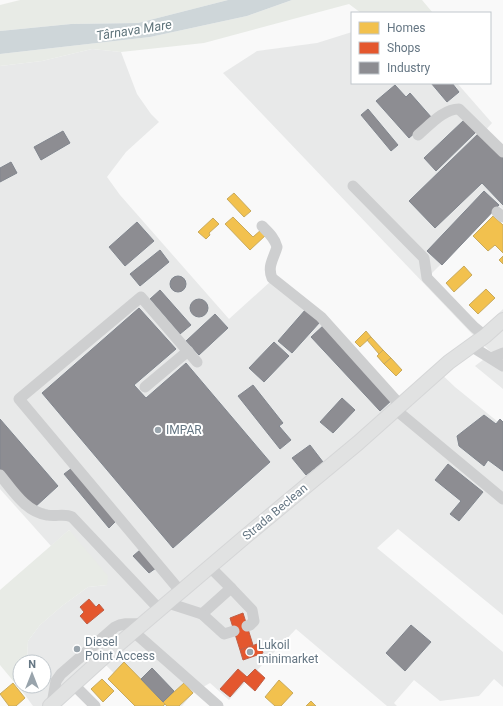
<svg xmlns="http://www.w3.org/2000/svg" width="503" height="706" viewBox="0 0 503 706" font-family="Roboto,sans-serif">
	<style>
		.built { fill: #e8e9e9 }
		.green { fill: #e8ebe6 }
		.water { fill: #ced6d9 }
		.homes { fill: #f2c14e; stroke: #c8aa5e }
		.shops { fill: #e4572e; stroke: #be6048 }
		.industry { fill: #8d8d92; stroke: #81868e }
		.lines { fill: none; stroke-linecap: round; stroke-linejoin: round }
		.major-casing { stroke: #d5d6d7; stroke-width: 16 }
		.minor { stroke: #cecfd0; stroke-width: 11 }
		.major { stroke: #e1e2e2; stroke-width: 14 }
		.poi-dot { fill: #99a4ac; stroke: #fff; stroke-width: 1.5 }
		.labels { text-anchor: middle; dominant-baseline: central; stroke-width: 4; stroke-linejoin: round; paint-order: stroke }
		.poi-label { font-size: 12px; fill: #657683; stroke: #fff; text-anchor: start }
		.street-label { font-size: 12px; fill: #657683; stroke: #fff }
		.water-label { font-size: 13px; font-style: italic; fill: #60757c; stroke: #fff }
	</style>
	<rect width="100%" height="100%" fill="#f9f9f9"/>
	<g class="built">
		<polygon points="352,32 352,83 457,83 492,123 483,133 503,154 503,209 500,206 430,275 482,329 503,309 503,389 475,366 492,353 474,336 223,73 257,51 317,43"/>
		<polygon points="92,49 121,52 137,94 151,114 159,122 126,152 107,177 120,195 229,319 271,281 324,321 399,401 436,369 455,387 503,426 503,615 398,529 377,548 503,652 503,687 494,679 479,696 440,701 414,680 394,703 397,706 387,706 296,629 229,700 210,683 193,693 182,706 146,706 99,658 43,706 33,706 25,695 26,686 44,686 44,662 27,662 28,641 40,625 62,606 88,587 107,585 69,530 51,546 0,489 0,66 42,61"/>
	</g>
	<g class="green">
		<polygon points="20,0 228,0 138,23 71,24 0,31 0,5"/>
		<polygon points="292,0 422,0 433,13 361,13 349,4 204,43 121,52 92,49 42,61 0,66 0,54 150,37 247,16"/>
		<polygon points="69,530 108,576 107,585 88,587 62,606 40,625 28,641 27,662 20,662 20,686 26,686 25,695 0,665 0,590"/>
	</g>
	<polygon class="water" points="228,0 292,0 247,16 150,37 0,54 0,31 71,24 138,23"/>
	<g class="homes">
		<polygon points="234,193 251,211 244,217 227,199"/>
		<polygon points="493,216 503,225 503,253 495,245 488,251 473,236"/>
		<polygon points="233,217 253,237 262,229 267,234 250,250 225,224"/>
		<polygon points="213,218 219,224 209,233 210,235 206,239 198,232"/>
		<polygon points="503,256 503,264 499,260"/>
		<polygon points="464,266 472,275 454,292 446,283"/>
		<polygon points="486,289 495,298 478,314 469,305"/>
		<polygon points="366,331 371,337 360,347 355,342"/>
		<polygon points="371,337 383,350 379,354 367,340"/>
		<polygon points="383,350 391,358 384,364 377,356"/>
		<polygon points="391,358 402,370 396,376 384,364"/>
		<polygon points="124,662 165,704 163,706 135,706 108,679"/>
		<polygon points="102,679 114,691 103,702 91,689"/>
		<polygon points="279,680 293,693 281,706 275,706 265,697"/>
		<polygon points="13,683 25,698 16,706 9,706 0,694"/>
		<polygon points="184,683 193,693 179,706 167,706 163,702"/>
		<polygon points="311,701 316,706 306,706"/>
	</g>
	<g class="shops">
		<polygon points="89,599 96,607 99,604 104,610 87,624 80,616 84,612 80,607"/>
		<polygon points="243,613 253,645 240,650 230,618"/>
		<polygon points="260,643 263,653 243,660 240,650"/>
		<polygon points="238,669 247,677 255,669 265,678 255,691 244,681 230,697 220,689"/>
	</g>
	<g class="industry">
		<polygon points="431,83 452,83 459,92 447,102"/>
		<polygon points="395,85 406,97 410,93 432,118 409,138 376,101"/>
		<polygon points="368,109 398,145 391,151 361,115"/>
		<polygon points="464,120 476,132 436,171 424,158"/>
		<polygon points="63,131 70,143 41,160 34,147"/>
		<polygon points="481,131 503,154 503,205 482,183 435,228 409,201"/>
		<polygon points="11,162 17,173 0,182 0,168"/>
		<polygon points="484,191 499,205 442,265 427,251"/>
		<polygon points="137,222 154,241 125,266 109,247"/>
		<polygon points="160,250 169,262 140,286 130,274"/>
		<circle cx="178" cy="284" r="8"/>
		<polygon points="160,290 191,325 180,334 150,299"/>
		<circle cx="199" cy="308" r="9"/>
		<polygon points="139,308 176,349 134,385 146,398 186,363 270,462 173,548 42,393"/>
		<polygon points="306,309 320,322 292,353 278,341"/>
		<polygon points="215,314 228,328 199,355 186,341"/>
		<polygon points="325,324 393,399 380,411 311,337"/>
		<polygon points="274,342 289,356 264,382 249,368"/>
		<polygon points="253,385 283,423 279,426 291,440 280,449 238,396"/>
		<polygon points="342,398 355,410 333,433 320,422"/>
		<polygon points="484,415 496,424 500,419 503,422 503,471 488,460 484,466 459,446 457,436"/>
		<polygon points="0,419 58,486 34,508 0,470"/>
		<polygon points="310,445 323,462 306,475 292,458"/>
		<polygon points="448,464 483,492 459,521 450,514 461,501 435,480"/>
		<polygon points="72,468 116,521 109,528 64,474"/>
		<polygon points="140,550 156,568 149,573 133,556"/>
		<polygon points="411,625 431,642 405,671 386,653"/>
		<polygon points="152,668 174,691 163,702 141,679"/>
	</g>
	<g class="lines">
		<defs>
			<polyline id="major" points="50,706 106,655 246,536 358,443 449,362 485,336 503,320"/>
		</defs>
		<use href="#major" class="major-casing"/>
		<g class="minor">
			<path d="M418 135C430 125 443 109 459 109L503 152"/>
			<polyline points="353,186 424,258 427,278 474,327 485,336"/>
			<polyline points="497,212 503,217"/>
			<path d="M262 226C268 232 275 238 277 247 274 258 267 266 272 278L321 317 401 406"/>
			<polyline points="471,346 503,366"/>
			<polyline points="491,358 503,353"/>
			<polyline points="145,387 188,351"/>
			<polyline points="396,410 503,499"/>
			<path d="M0 475C13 491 26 512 47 515 56 517 64 513 72 517L160 610"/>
			<polyline points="231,588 252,610 254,621 250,625 247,626"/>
			<polyline points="181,592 19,399 141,297 197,362"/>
			<polyline points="168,603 202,614 231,588 210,567"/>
			<polyline points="202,614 224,634 234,631"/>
			<polyline points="134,632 218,706"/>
			<polyline points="74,685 95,706"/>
			<path d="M52 704 56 681 61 674 115 627C124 622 133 624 143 624"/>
		</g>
		<use href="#major" class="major"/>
	</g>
	<g class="poi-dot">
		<circle cx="158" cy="430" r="4"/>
		<circle cx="77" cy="649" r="4"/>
		<circle cx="250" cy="652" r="4"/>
	</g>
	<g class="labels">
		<g class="poi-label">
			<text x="166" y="430">IMPAR</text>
			<text x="85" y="642">Diesel<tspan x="85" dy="14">Point Access</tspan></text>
			<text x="258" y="645">Lukoil<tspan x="258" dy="14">minimarket</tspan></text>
		</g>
		<g class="street-label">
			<text transform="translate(275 512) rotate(-40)">Strada Beclean</text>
		</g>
		<g class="water-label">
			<text transform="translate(134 30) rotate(-9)">Târnava Mare</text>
		</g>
	</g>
	<rect x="351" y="12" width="140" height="72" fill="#ffffff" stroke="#c1c8cd"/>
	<rect x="359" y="22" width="20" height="12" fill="#f2c14e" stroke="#c1c8cd"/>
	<text x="387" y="32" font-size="12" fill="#657683">Homes</text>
	<rect x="359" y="42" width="20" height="12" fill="#e4572e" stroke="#c1c8cd"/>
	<text x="387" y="52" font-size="12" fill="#657683">Shops</text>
	<rect x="359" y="62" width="20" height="12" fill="#8d8d92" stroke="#c1c8cd"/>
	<text x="387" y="72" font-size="12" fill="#657683">Industry</text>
	<g transform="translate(32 674)"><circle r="19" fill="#ffffff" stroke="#c1c8cd"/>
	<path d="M0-3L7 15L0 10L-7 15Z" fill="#99a4ac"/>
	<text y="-6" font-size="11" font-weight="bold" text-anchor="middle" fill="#657683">N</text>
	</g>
</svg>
